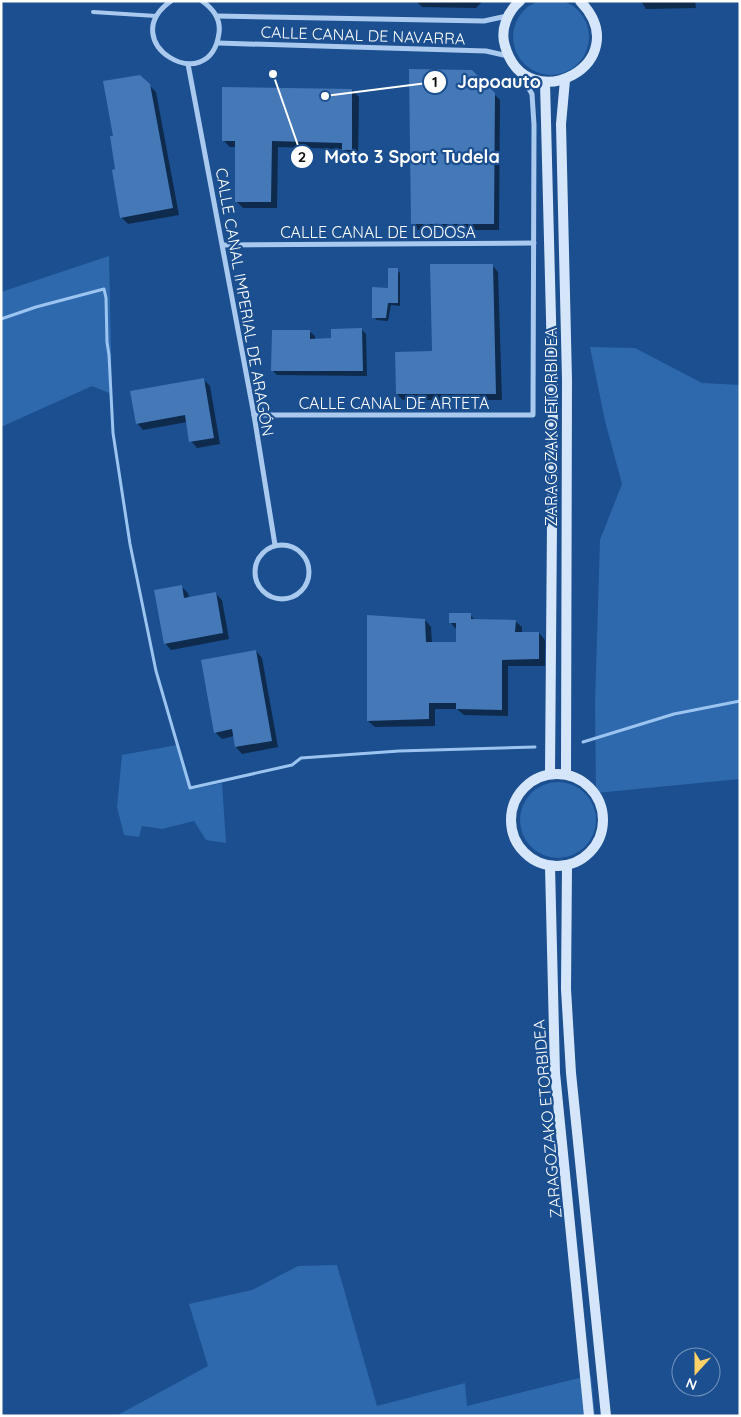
<svg xmlns="http://www.w3.org/2000/svg" width="741" height="1417" viewBox="0 0 741 1417" font-family="Quicksand,sans-serif">
	<style>
		.green { fill: #2e69ad }
		.shadow { fill: #0007 }
		.lines { fill: none; stroke-linecap: round; stroke-linejoin: round }
		.stream { stroke: #9cc4f0; stroke-width: 3 }
		.building { fill: #4478b7 }
		.lane { stroke: #a9c9ee; stroke-width: 4 }
		.street { stroke: #a9c9ee; stroke-width: 5 }
		.secondary { stroke: #d6e6fa; stroke-width: 10 }
		.labels { text-anchor: middle; dominant-baseline: central; stroke-width: 4.5; stroke-linejoin: round; paint-order: stroke }
		.street-label { font-size: 16px; fill: #fff; stroke: #1b4f8f }
		.leader { fill: none; stroke: #fff; stroke-width: 2 }
		.callout-dot { fill: #fff; stroke: #1b4f8f; stroke-width: 2 }
		.mark-label { font-size: 15px; text-anchor: middle; font-weight: bold; fill: #111 }
		.callout-label { font-size: 18px; text-anchor: middle; font-weight: bold; fill: #fff; stroke: #1b4f8f; stroke-width: 4.5; stroke-linejoin: round; paint-order: stroke }
	</style>
	<rect width="100%" height="100%" fill="#1b4f8f"/>
	<g class="green">
		<circle cx="551" cy="37" r="38"/>
		<polygon points="109,256 112,394 92,386 1,427 1,292"/>
		<polygon points="590,347 635,348 702,383 740,385 740,779 596,793 595,703 600,540 622,484 605,421"/>
		<polygon points="177,745 193,789 222,783 226,843 206,840 194,821 162,829 142,826 139,837 124,835 117,807 122,755"/>
		<circle cx="558" cy="820" r="38"/>
		<polygon points="337,1265 377,1406 465,1383 467,1406 591,1375 595,1416 116,1416 208,1366 189,1304 252,1290 298,1266"/>
	</g>
	<g class="shadow">
		<polygon points="416,1 483,1 476,8 422,7"/>
		<polygon points="641,1 695,1 696,8 646,9"/>
		<polygon points="471,71 500,100 499,230 418,230 412,224"/>
		<polygon points="149,85 156,92 179,215 128,224 121,217 115,137"/>
		<polygon points="352,90 359,97 358,156 350,156 343,149 278,147 277,208 243,208 236,201 236,147 230,147 223,140"/>
		<polygon points="492,265 498,272 502,400 403,400 397,394 433,352"/>
		<polygon points="397,270 400,273 400,306 391,305 388,321 377,320 374,317"/>
		<polygon points="361,329 366,334 367,376 277,375 272,370 310,332 315,336 315,340 332,340"/>
		<polygon points="204,380 210,386 220,444 197,448 191,441 187,422 143,430 137,423"/>
		<polygon points="181,586 188,593 189,598 216,594 222,600 229,639 171,650 165,643"/>
		<polygon points="470,615 476,621 515,621 522,627 522,633 539,633 545,640 545,666 508,666 508,716 464,715 457,709 435,709 435,726 375,727 368,721 425,620 431,627 432,643 457,643 457,630 450,622"/>
		<polygon points="256,651 262,658 278,747 242,754 236,747 234,736 222,739 215,732"/>
	</g>
	<g class="lines">
		<g class="stream">
			<polyline points="1,319 36,307 104,289 106,298 107,342 109,355 113,433 130,544 156,671 190,788 292,765 301,758 399,751 535,747"/>
			<polyline points="583,742 674,714 740,701"/>
		</g>
	</g>
	<g class="building">
		<polygon points="409,69 472,70 495,93 494,224 411,224"/>
		<polygon points="140,75 150,84 173,208 120,218 112,170 115,169 110,136 113,136 103,81"/>
		<polygon points="222,87 352,89 352,150 342,150 342,143 272,141 271,202 235,202 235,141 222,141"/>
		<polygon points="430,264 493,264 496,394 396,394 395,352 432,351"/>
		<polygon points="388,268 398,268 398,303 388,303 386,318 372,318 372,287 388,288"/>
		<polygon points="362,328 363,371 271,371 272,330 310,330 310,339 331,338 331,329"/>
		<polygon points="204,378 214,438 189,442 185,415 136,424 130,391"/>
		<polygon points="182,585 184,598 216,592 223,633 164,644 154,590"/>
		<polygon points="449,613 471,613 471,619 516,620 515,632 539,632 539,659 502,660 502,710 456,709 456,703 429,703 429,719 367,721 367,615 425,619 426,642 456,642 456,623 449,623"/>
		<polygon points="256,650 272,741 235,747 232,729 214,733 201,660"/>
	</g>
	<g class="lines">
		<polyline class="lane" points="93,12 156,16"/>
		<g class="street">
			<path d="M171 1C113 42 210 100 219 33 221 19 212 8 202 1"/>
			<polyline points="217,16 484,21 507,16"/>
			<polyline points="218,43 486,51 508,56"/>
			<polyline points="188,64 254,415 275,545"/>
			<polyline points="223,245 534,243"/>
			<polyline points="254,415 533,415 534,125 532,94 520,73"/>
			<circle cx="282" cy="572" r="27"/>
		</g>
		<g class="secondary">
			<path d="M520 1C507 12 500 30 505 46 527 122 639 62 580 1"/>
			<polyline points="565,80 561,124 567,380 566,774"/>
			<polyline points="545,82 553,397 550,773"/>
			<circle cx="557" cy="820" r="46"/>
			<polyline points="567,865 566,989 571,1073 606,1416"/>
			<polyline points="550,866 555,1073 589,1416"/>
		</g>
	</g>
	<g class="labels">
		<g class="street-label">
			<text transform="translate(363 35) rotate(2)">CALLE CANAL DE NAVARRA</text>
			<text x="378" y="232">CALLE CANAL DE LODOSA</text>
			<text transform="translate(245 302) rotate(80)">CALLE CANAL IMPERIAL DE ARAGÓN</text>
			<text x="394" y="403">CALLE CANAL DE ARTETA</text>
			<text transform="translate(551 427) rotate(-90)">ZARAGOZAKO ETORBIDEA</text>
			<text transform="translate(547 1119) rotate(-95)">ZARAGOZAKO ETORBIDEA</text>
		</g>
	</g>
	<path class="leader" d="M325 96L435 82M273 74L302 157"/>
	<g class="callout-dot">
		<circle cx="325" cy="96" r="5"/>
		<circle cx="273" cy="74" r="5"/>
		<circle cx="435" cy="82" r="12"/>
		<circle cx="302" cy="157" r="12"/>
	</g>
	<g class="mark-label">
		<text x="435" y="87">1</text>
		<text x="302" y="162">2</text>
	</g>
	<g class="callout-label">
		<text x="499" y="88">Japoauto</text>
		<text x="412" y="163">Moto 3 Sport Tudela</text>
	</g>
	<rect width="741" height="1417" fill="none" stroke="#ffffff" stroke-width="5"/>
	<g transform="translate(696 1372) rotate(201)"><circle r="24" fill="#1b4f8f" stroke="#7695bc"/>
	<path d="M0-4L9 19L0 12L-9 19Z" fill="#ffd166"/>
	<text y="-8" font-size="14" font-weight="bold" text-anchor="middle" fill="#ffffff">N</text>
	</g>
</svg>
